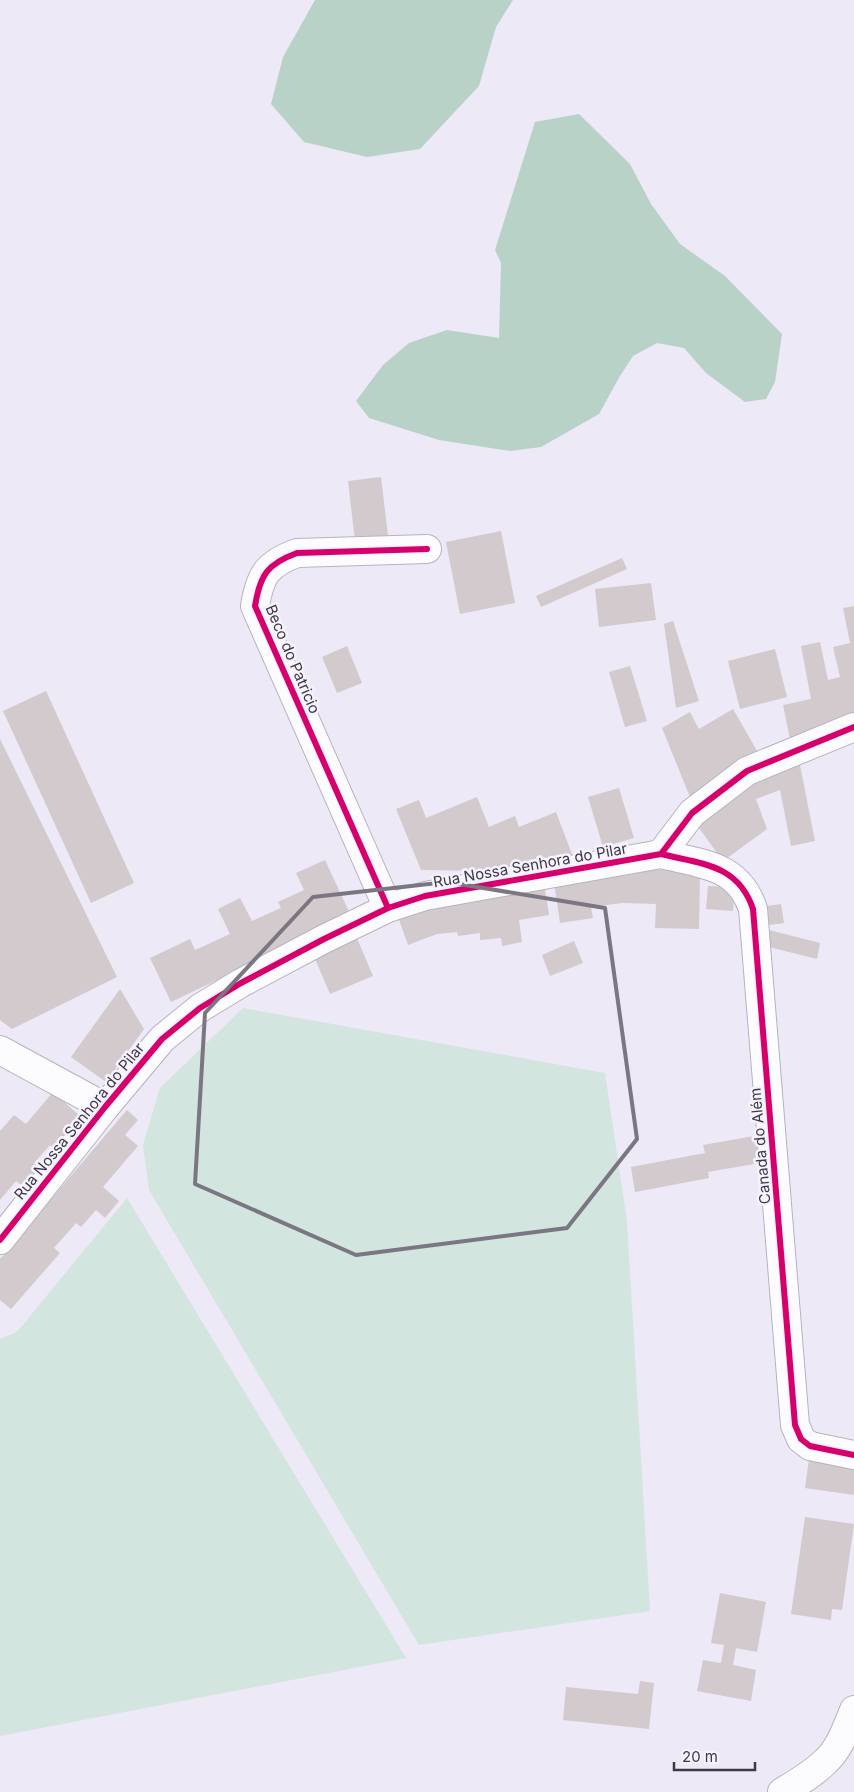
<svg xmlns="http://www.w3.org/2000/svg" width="854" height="1792" viewBox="0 0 854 1792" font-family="Inter,sans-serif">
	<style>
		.green { fill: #d2e5de }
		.forest { fill: #b8d2c7 }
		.building { fill: #d2cacc }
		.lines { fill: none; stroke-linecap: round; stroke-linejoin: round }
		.minor-casing { stroke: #b7b3be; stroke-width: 30 }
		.minor { stroke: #fcfcfe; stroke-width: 28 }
		.cycleway-casing { stroke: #f6f2ff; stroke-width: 9 }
		.cycleway { stroke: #d6006c; stroke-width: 6 }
		.marked { fill: none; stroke: #7a7682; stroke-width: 4; stroke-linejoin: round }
		.labels { text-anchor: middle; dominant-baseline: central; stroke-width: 5; stroke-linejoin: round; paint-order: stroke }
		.street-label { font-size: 15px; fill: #3c3844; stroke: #f6f2ff }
	</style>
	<rect width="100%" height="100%" fill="#ede9f6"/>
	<g class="green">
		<polygon points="243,1008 605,1073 627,1221 650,1611 419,1645 149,1190 143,1145 160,1088"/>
		<polygon points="127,1198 406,1658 0,1736 0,1339 17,1332"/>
	</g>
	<g class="forest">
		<polygon points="315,0 513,0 496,27 479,86 420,149 367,157 304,142 271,104 283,57"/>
		<polygon points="579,114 630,164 651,204 680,244 725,276 782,334 775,382 766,399 745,402 706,373 684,348 657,343 633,356 620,376 599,414 541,447 510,451 439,440 369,418 356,401 383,365 409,343 447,330 499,338 501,263 495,250 535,122"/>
	</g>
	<g class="building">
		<polygon points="381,477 388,536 355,541 348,481"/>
		<polygon points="501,531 515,603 460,614 446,542"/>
		<polygon points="622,558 627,569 541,607 536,596"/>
		<polygon points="651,583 656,620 599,627 595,589"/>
		<polygon points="854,606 854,719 791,744 783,705 811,699 801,646 820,642 828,680 840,677 833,647 850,643 843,608"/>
		<polygon points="673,621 699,701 676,708 664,624"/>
		<polygon points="347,646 362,683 337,693 322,657"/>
		<polygon points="775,649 787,697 740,709 728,661"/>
		<polygon points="630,666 647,721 625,727 609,672"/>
		<polygon points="46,691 134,883 91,903 3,711"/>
		<polygon points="733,709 760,756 690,797 662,728 690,712 699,729"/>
		<polygon points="0,739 117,977 12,1029 0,1020"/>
		<polygon points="799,760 815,841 791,846 780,790 756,799 767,829 723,861 696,824 728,794"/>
		<polygon points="619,788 634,838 603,847 588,797"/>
		<polygon points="477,797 489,827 515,816 519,827 556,812 575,862 506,871 421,870 396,809 419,800 426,818"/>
		<polygon points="325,860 351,916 171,1002 150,958 190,939 195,950 230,934 218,909 240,898 252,921 281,908 278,902 304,890 296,873"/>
		<polygon points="657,870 700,871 699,929 655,928 656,904 622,903 591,907 593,918 560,923 554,882 622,872"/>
		<polygon points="708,886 735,887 733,911 706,909"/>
		<polygon points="545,889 549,915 519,920 522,942 502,946 501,938 480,940 480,933 458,936 457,932 437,934 408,945 398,917 427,907"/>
		<polygon points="781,904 784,923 763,926 761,907"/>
		<polygon points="769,930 820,943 817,959 765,946"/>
		<polygon points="356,936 373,976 330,994 313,954"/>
		<polygon points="574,941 583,963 550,976 542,955"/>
		<polygon points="120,989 144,1029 106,1082 71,1057"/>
		<polygon points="53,1092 81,1117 54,1149 50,1145 34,1163 40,1169 24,1187 16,1181 0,1200 0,1131 14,1115 26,1124"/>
		<polygon points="127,1110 138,1120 125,1135 138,1146 103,1187 119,1201 105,1218 96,1210 81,1227 76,1223 54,1248 60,1253 11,1309 0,1300 0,1259"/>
		<polygon points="760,1135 765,1162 708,1172 709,1178 635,1192 631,1167 705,1153 703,1145"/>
		<polygon points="809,1459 854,1466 854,1495 805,1488"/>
		<polygon points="805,1517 854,1524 842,1610 832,1609 831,1620 791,1614"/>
		<polygon points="720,1593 766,1602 757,1652 736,1648 733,1665 756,1670 751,1701 697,1691 703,1660 721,1663 724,1645 711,1643"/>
		<polygon points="640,1681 654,1683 649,1729 563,1720 566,1687 638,1694"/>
	</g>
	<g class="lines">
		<defs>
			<g id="minor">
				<path d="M661 854C701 864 738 864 753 909L795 1425 801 1439 810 1446 854 1455"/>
				<path d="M388 908 255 606C260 575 267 564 297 553L427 549"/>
				<polyline points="0,1050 105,1107"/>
				<polyline points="0,1240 105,1107 162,1039 200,1008 241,983 324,939 388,908 425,896 661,854 692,813 747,771 854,727"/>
				<path d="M782 1792C797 1783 813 1774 826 1761 840 1748 847 1727 854 1710"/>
			</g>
		</defs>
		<use href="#minor" class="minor-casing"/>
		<use href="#minor" class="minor"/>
		<defs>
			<g id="cycleway">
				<path d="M661 854C701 864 738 864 753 909L795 1425 801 1439 810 1446 854 1455"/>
				<path d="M388 908 255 606C260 575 267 564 297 553L427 549"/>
				<polyline points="0,1240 105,1107 162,1039 200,1008 241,983 324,939 388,908 425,896 661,854 692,813 747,771 854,727"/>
			</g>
		</defs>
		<use href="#cycleway" class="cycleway-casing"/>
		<use href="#cycleway" class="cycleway"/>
	</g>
	<path class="marked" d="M447 882 605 908 637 1139 567 1228 356 1255 195 1184 205 1013 313 897Z"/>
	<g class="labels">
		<g class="street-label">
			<text transform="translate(293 659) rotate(67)">Beco do Patricio</text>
			<text transform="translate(530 865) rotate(-10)">Rua Nossa Senhora do Pilar</text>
			<text transform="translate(79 1121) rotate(-51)">Rua Nossa Senhora do Pilar</text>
			<text transform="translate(760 1146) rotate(-95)">Canada do Além</text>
		</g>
	</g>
	<path d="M674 1762v8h81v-8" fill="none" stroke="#3c3844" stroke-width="2.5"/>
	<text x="682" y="1762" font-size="15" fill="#3c3844" stroke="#f6f2ff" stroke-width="4" paint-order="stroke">20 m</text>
</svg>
